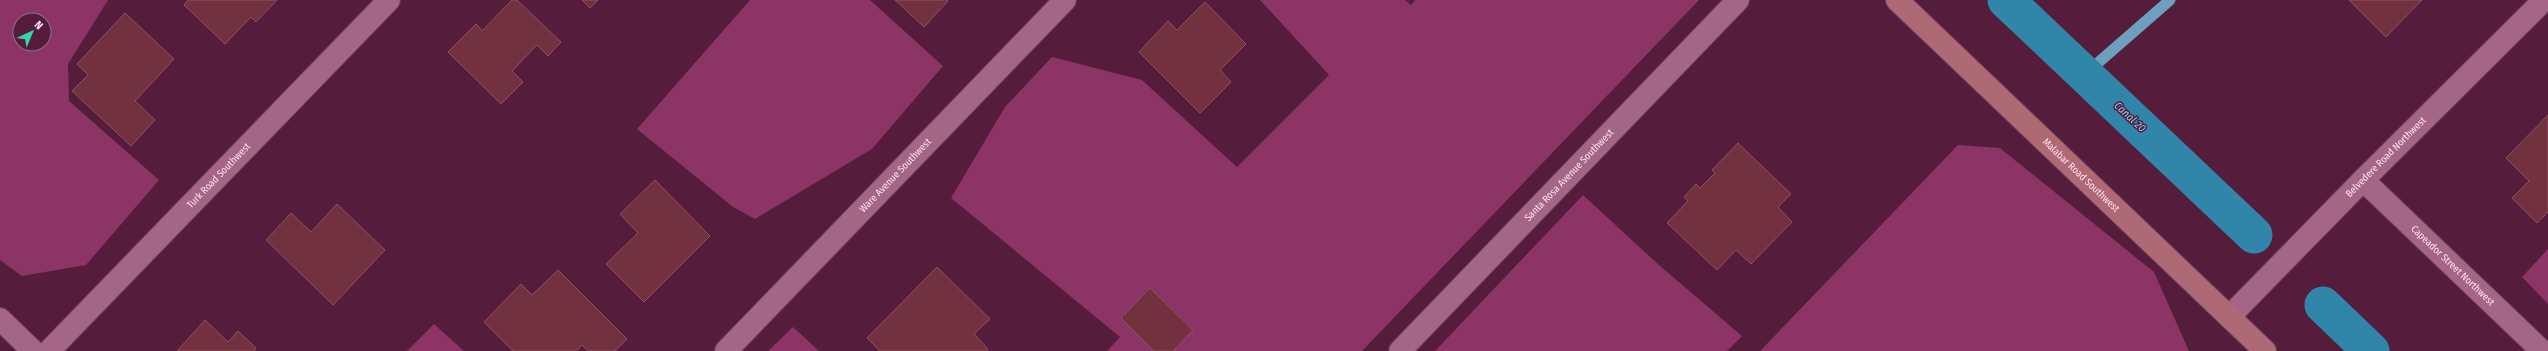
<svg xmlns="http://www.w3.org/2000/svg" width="2548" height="351" viewBox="0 0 2548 351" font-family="'Fira Sans Condensed',sans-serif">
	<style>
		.green { fill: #8b3465; fill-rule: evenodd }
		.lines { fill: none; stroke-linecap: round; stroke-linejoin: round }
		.stream { stroke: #6ea0bd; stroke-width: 11 }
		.canal { stroke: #3085a8; stroke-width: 37 }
		.building { fill: #71313f; stroke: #934f5c }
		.minor-casing { stroke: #6b3b58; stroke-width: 24 }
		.secondary-casing { stroke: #6b3b58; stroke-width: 24 }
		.minor { stroke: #a56585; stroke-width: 22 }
		.secondary { stroke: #ad6a74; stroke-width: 22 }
		.labels { text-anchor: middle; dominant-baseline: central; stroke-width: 3; stroke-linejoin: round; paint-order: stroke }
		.street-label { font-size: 10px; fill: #fee0ee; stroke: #551c3c }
		.water-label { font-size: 11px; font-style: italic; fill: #90cfec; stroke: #551c3c }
	</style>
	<rect width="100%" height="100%" fill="#551c3c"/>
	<g class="green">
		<path d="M0 0H108L68 64 69 101 159 180 86 265 22 276 0 260ZM20 20H44V44H20Z"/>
		<polygon points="750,0 870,0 943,66 872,149 755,219 733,207 637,129"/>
		<polygon points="1260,0 1405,0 1411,5 1415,0 1699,0 1362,351 1107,351 1120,337 951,198 1005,107 1052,57 1142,80 1237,167 1329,75"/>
		<polygon points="1958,145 2000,148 2154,272 2189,351 1760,351"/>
		<polygon points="1583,195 1659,265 1742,336 1727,351 1435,351"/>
		<polygon points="2548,249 2548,304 2522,277"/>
		<polygon points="434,324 464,351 407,351"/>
		<polygon points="793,327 819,351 768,351"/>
	</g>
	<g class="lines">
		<polyline class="stream" points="2084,75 2170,0"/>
		<g class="canal">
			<polyline points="2006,0 2254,235"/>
			<polyline points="2323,305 2371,351"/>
		</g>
	</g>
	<g class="building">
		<polygon points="188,0 277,0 256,22 251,17 225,44 184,5"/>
		<polygon points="512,0 517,0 561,42 548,56 537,45 512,71 523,82 501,104 448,52 476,24 482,31"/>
		<polygon points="582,0 598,0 590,8"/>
		<polygon points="895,0 947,0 948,1 924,27"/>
		<polygon points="2349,0 2422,0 2386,37"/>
		<polygon points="1205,2 1246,44 1220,70 1231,82 1200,113 1139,52 1168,21 1177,30"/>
		<polygon points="125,13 174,59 135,101 155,120 131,146 72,91 88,75 77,64"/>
		<polygon points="2548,115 2548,212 2537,223 2512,198 2529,181 2506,158"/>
		<polygon points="1738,143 1791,194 1778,207 1792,222 1751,264 1736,250 1717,270 1667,223 1688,201 1684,197 1696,184 1700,188 1715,173 1712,170"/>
		<polygon points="655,180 710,236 644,302 606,264 638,233 620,214"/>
		<polygon points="337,204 385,250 333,305 266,240 291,213 311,232"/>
		<polygon points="937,267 990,319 974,334 988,349 986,351 880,351 867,338"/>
		<polygon points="558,270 627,339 615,351 588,351 582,345 576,351 513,351 484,322 521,284 532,295"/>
		<polygon points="1150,288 1193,330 1173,351 1154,351 1121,318"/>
		<polygon points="205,320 228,342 238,331 256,348 254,351 177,351"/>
	</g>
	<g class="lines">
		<defs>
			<g id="minor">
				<path id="s1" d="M2363 180 2542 351"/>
				<path id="s2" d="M2229 317 2363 180 2544 0"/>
				<polyline points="0,319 33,351"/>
				<path id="s3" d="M49 351 389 0"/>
				<path id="s4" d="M726 351 1065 0"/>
				<path id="s5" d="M1400 351 1738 0"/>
			</g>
			<g id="secondary">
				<path id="s6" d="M1897 0 2265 351"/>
			</g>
		</defs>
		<use href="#minor" class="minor-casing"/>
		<use href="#secondary" class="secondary-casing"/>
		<use href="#minor" class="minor"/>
		<use href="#secondary" class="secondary"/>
	</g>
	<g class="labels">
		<g class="street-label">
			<text stroke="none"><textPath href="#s2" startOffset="224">Belvedere Road Northwest</textPath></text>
			<text stroke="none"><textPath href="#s5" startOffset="244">Santa Rosa Avenue Southwest</textPath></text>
			<text stroke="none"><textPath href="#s6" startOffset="254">Malabar Road Southwest</textPath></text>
			<text stroke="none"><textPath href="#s3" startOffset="244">Turk Road Southwest</textPath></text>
			<text stroke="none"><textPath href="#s4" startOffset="244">Ware Avenue Southwest</textPath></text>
			<text stroke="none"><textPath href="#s1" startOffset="124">Capeador Street Northwest</textPath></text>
		</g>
		<g class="water-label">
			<text transform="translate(2130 117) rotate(43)">Canal 20</text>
		</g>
	</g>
	<g transform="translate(32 32) rotate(44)"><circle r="19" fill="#551c3c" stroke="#996a83"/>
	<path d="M0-3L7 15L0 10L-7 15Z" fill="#36d4a7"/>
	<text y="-6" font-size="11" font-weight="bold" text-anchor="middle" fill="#fee0ee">N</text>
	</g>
</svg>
